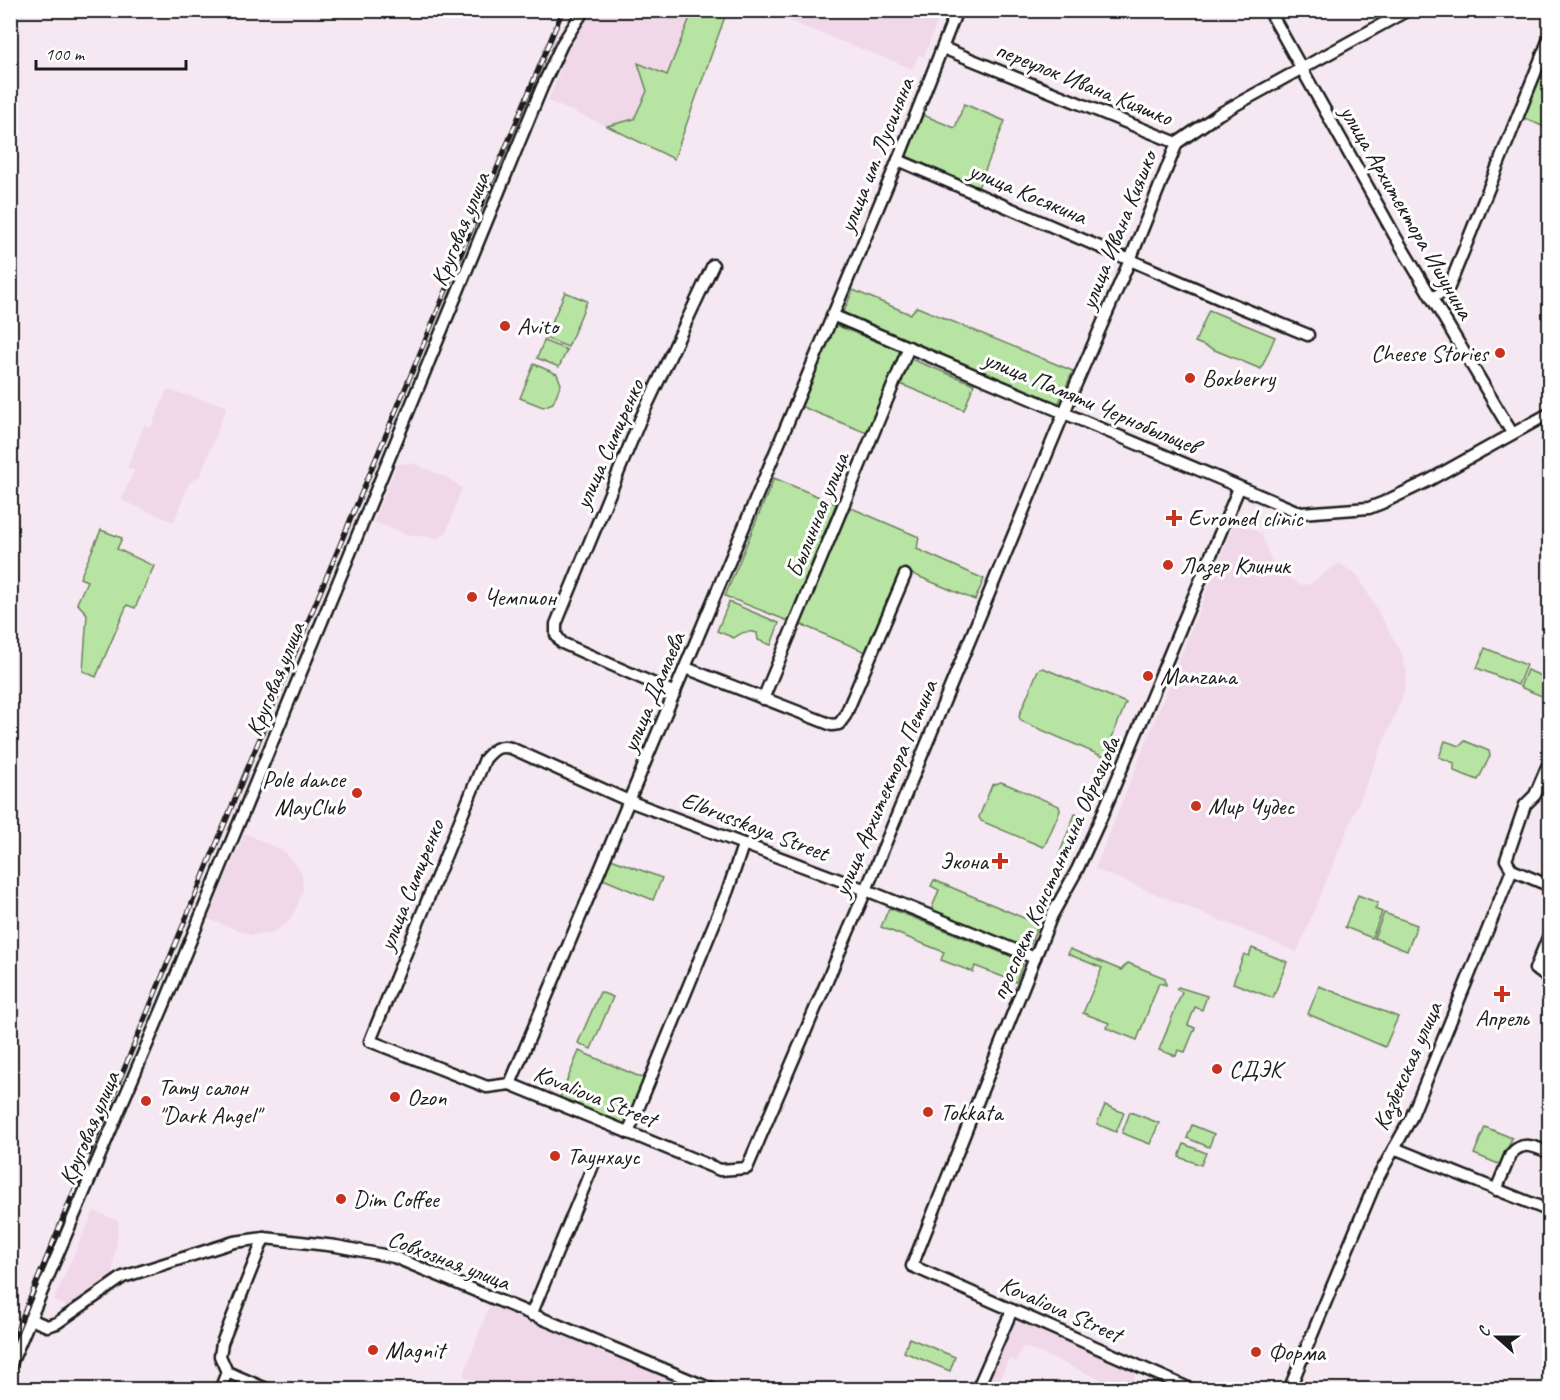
<svg xmlns="http://www.w3.org/2000/svg" width="1560" height="1400" viewBox="0 0 1560 1400" font-family="Caveat,sans-serif">
	<style>
		.built { fill: #f0d8e9 }
		.green { fill: #b7e4a2; stroke: #6a805f; stroke-width: 1.5 }
		.lines { fill: none; stroke-linecap: round; stroke-linejoin: round }
		.minor-casing { stroke: #1c1c1c; stroke-width: 15 }
		.minor { stroke: #fff; stroke-width: 10 }
		.rail-casing { stroke: #1c1c1c; stroke-width: 5 }
		.rail { stroke: #fff; stroke-width: 3; stroke-dasharray: 9; stroke-linecap: butt }
		.poi-dot { fill: #c8321e; stroke: #fff; stroke-width: 2 }
		.labels { text-anchor: middle; dominant-baseline: central; stroke-width: 6; stroke-linejoin: round; paint-order: stroke }
		.street-label { font-size: 24px; fill: #1c1c1c; stroke: #fff }
		.poi-label { font-size: 24px; fill: #1c1c1c; stroke: #fff; text-anchor: start }
	</style>
	<rect width="100%" height="100%" fill="#f6e8f2"/>
	<filter id="ink" filterUnits="userSpaceOnUse"><feTurbulence type="fractalNoise" baseFrequency=".0167" numOctaves="2"/><feDisplacementMap in="SourceGraphic" scale="12" xChannelSelector="R" yChannelSelector="G"/><feConvolveMatrix kernelMatrix="1 2 1 2 8 2 1 2 1" color-interpolation-filters="sRGB"/></filter>
	<g filter="url(#ink)">
		<g class="built">
			<polygon points="577,11 693,11 667,75 638,63 647,91 634,119 607,126 548,101 571,42 568,34"/>
			<polygon points="763,11 941,11 924,57 918,55 913,69"/>
			<polygon points="167,390 227,406 200,476 189,483 174,522 121,500 134,471 127,467 141,433 144,425 151,428"/>
			<polygon points="412,463 448,478 462,488 446,533 438,538 409,535 376,523 374,520 397,464"/>
			<polygon points="1235,521 1261,533 1273,565 1281,573 1301,585 1310,584 1339,563 1358,576 1401,652 1407,672 1404,693 1297,952 1095,869"/>
			<polygon points="245,833 285,852 302,873 303,891 296,908 289,922 271,933 251,935 208,919"/>
			<polygon points="94,1211 119,1221 113,1266 114,1277 68,1307 55,1302 55,1296"/>
			<polygon points="489,1306 526,1319 696,1389 497,1389 463,1376"/>
			<polygon points="1012,1310 1139,1366 1129,1389 1124,1389 1023,1346 1016,1362 1009,1359 996,1389 977,1390"/>
			<polygon points="1151,1371 1193,1390 1144,1390"/>
		</g>
		<g class="green">
			<polygon points="693,10 727,11 674,159 607,126 634,119 647,91 638,63 667,75"/>
			<polygon points="1549,51 1549,129 1524,118"/>
			<polygon points="964,104 1005,121 977,190 904,161 923,115 955,128"/>
			<polygon points="853,290 910,314 917,307 1073,371 1057,407 841,318"/>
			<polygon points="565,292 587,301 568,347 545,338"/>
			<polygon points="1209,310 1275,337 1261,369 1195,342"/>
			<polygon points="833,324 900,351 867,433 800,406"/>
			<polygon points="544,341 567,350 559,367 537,358"/>
			<polygon points="911,359 974,384 964,410 900,384"/>
			<polygon points="534,364 557,374 561,384 553,403 543,407 520,398"/>
			<polygon points="774,478 836,504 788,621 725,596"/>
			<polygon points="849,507 919,537 917,549 984,579 975,600 903,570 868,653 800,624"/>
			<polygon points="101,530 122,538 117,549 154,566 135,608 127,605 96,677 83,671 87,614 77,603 87,581 80,578"/>
			<path d="M729 602 779 623 771 645 758 640 757 633C748 630 742 632 734 638L717 631Z"/>
			<polygon points="1485,648 1526,665 1518,685 1477,668"/>
			<polygon points="1043,668 1126,703 1104,757 1021,721 1019,716 1038,670"/>
			<polygon points="1527,670 1549,679 1549,699 1520,687"/>
			<polygon points="1445,741 1460,746 1465,741 1489,751 1490,756 1478,780 1454,771 1454,763 1439,757"/>
			<polygon points="1001,782 1059,806 1060,811 1045,845 1043,847 981,821 979,817 992,785"/>
			<polygon points="1075,814 1082,817 1084,821 1079,833 1074,836 1069,856 1066,857 1059,855"/>
			<polygon points="611,859 662,878 653,900 603,879"/>
			<polygon points="934,880 1036,923 1038,926 1030,945 1025,948 931,910 939,890 931,886"/>
			<polygon points="1358,895 1378,903 1375,909 1382,912 1372,938 1345,927"/>
			<polygon points="889,908 1020,960 1023,964 1016,982 975,966 973,972 941,960 944,952 881,927"/>
			<polygon points="1384,913 1417,925 1407,951 1374,938"/>
			<polygon points="1252,948 1287,962 1273,998 1233,983 1244,954 1249,956"/>
			<polygon points="1070,949 1121,970 1128,963 1165,978 1166,985 1159,983 1137,1040 1107,1028 1109,1023 1083,1013 1102,968 1068,954"/>
			<polygon points="1319,986 1398,1017 1385,1047 1308,1014"/>
			<polygon points="1178,987 1207,996 1202,1010 1195,1007 1188,1025 1195,1028 1185,1052 1178,1050 1176,1056 1159,1050 1182,992 1176,989"/>
			<polygon points="600,992 613,997 591,1049 578,1043"/>
			<polygon points="579,1051 645,1079 625,1127 559,1100"/>
			<polygon points="1105,1105 1124,1113 1116,1132 1097,1124"/>
			<polygon points="1130,1112 1159,1123 1150,1144 1122,1133"/>
			<polygon points="1192,1125 1214,1134 1209,1147 1187,1138"/>
			<polygon points="1485,1127 1512,1138 1501,1165 1474,1154"/>
			<polygon points="1184,1144 1206,1153 1201,1165 1179,1157"/>
			<polygon points="909,1338 955,1357 950,1371 904,1352"/>
		</g>
		<g class="lines">
			<defs>
				<g id="minor">
					<polyline points="1269,10 1395,236 1512,433"/>
					<polyline points="943,48 1177,143"/>
					<polyline points="898,160 1225,301 1308,335"/>
					<polyline points="1433,298 1449,287 1548,41"/>
					<polyline points="832,315 1301,513 1369,508 1382,503 1426,482 1550,413"/>
					<polyline points="686,668 832,725 839,724 845,716 905,575"/>
					<polyline points="675,693 562,643 556,635 556,624 640,420 713,265"/>
					<polyline points="763,699 909,347"/>
					<polyline points="1512,870 1550,886"/>
					<polyline points="1550,933 1535,969 1550,978"/>
					<path d="M1035 958 866 890 629 801 511 748C498 745 494 749 485 759L370 1041 487 1087 510 1084 720 1170 747 1168 866 890 1076 384 1130 260 1177 143 1219 114 1408 10"/>
					<polyline points="510,1084 898,160 957,10"/>
					<polyline points="628,1133 728,890 743,845"/>
					<polyline points="1394,1148 1550,1211"/>
					<path d="M1496 1190 1511 1154C1523 1140 1536 1147 1550 1153"/>
					<polyline points="531,1315 594,1163"/>
					<polyline points="30,1319 47,1326 57,1323 123,1277 234,1242 264,1238 274,1239 336,1246 394,1257 714,1390"/>
					<polyline points="10,1366 164,1005 542,87 562,44 584,10"/>
					<polyline points="227,1372 220,1356 222,1343 264,1238"/>
					<polyline points="227,1372 269,1390"/>
					<polyline points="220,1390 227,1372"/>
					<polyline points="977,1390 1012,1310"/>
					<polyline points="1193,1390 912,1266 1052,915 1077,870 1101,818 1239,488"/>
					<polyline points="1289,1390 1376,1181 1411,1118 1512,870 1506,860 1525,805 1535,795 1550,760"/>
				</g>
			</defs>
			<use href="#minor" class="minor-casing"/>
			<use href="#minor" class="minor"/>
			<defs>
				<polyline id="rail" points="10,1347 291,662 563,10"/>
			</defs>
			<use href="#rail" class="rail-casing"/>
			<use href="#rail" class="rail"/>
		</g>
	</g>
	<g class="poi-dot">
		<circle cx="505" cy="326" r="6"/>
		<circle cx="1500" cy="353" r="6"/>
		<circle cx="1190" cy="378" r="6"/>
		<path d="M1171 509h6v6h6v6h-6v6h-6v-6h-6v-6h6z"/>
		<circle cx="1168" cy="565" r="6"/>
		<circle cx="472" cy="597" r="6"/>
		<circle cx="1148" cy="676" r="6"/>
		<circle cx="357" cy="793" r="6"/>
		<circle cx="1196" cy="806" r="6"/>
		<path d="M997 852h6v6h6v6h-6v6h-6v-6h-6v-6h6z"/>
		<path d="M1499 985h6v6h6v6h-6v6h-6v-6h-6v-6h6z"/>
		<circle cx="1217" cy="1069" r="6"/>
		<circle cx="395" cy="1097" r="6"/>
		<circle cx="146" cy="1101" r="6"/>
		<circle cx="928" cy="1112" r="6"/>
		<circle cx="555" cy="1156" r="6"/>
		<circle cx="341" cy="1199" r="6"/>
		<circle cx="373" cy="1350" r="6"/>
		<circle cx="1256" cy="1352" r="6"/>
	</g>
	<g class="labels">
		<g class="street-label">
			<text transform="translate(1084 83) rotate(22)">переулок Ивана Кияшко</text>
			<text transform="translate(876 155) rotate(-68)">улица им. Лусиняна</text>
			<text transform="translate(1028 193) rotate(23)">улица Косякина</text>
			<text transform="translate(1407 212) rotate(60)">улица Архитектора Ишунина</text>
			<text transform="translate(460 229) rotate(-68)">Круговая улица</text>
			<text transform="translate(1118 230) rotate(-68)">улица Ивана Кияшко</text>
			<text transform="translate(1091 402) rotate(23)">улица Памяти Чернобыльцев</text>
			<text transform="translate(609 444) rotate(-66)">улица Симиренко</text>
			<text transform="translate(817 515) rotate(-68)">Былинная улица</text>
			<text transform="translate(275 679) rotate(-68)">Круговая улица</text>
			<text transform="translate(653 692) rotate(-67)">улица Дамаева</text>
			<text transform="translate(885 788) rotate(-67)">улица Архитектора Петина</text>
			<text transform="translate(755 826) rotate(21)">Elbrusskaya Street</text>
			<text transform="translate(1055 868) rotate(-66)">проспект Константина Образцова</text>
			<text transform="translate(411 885) rotate(-68)">улица Симиренко</text>
			<text transform="translate(1407 1066) rotate(-66)">Казбекская улица</text>
			<text transform="translate(595 1096) rotate(22)">Kovaliova Street</text>
			<text transform="translate(89 1128) rotate(-67)">Круговая улица</text>
			<text transform="translate(449 1260) rotate(21)">Совхозная улица</text>
			<text transform="translate(1061 1309) rotate(24)">Kovaliova Street</text>
		</g>
		<g class="poi-label">
			<text x="517" y="326">Avito</text>
			<text x="1488" y="353" text-anchor="end">Cheese Stories</text>
			<text x="1202" y="378">Boxberry</text>
			<text x="1188" y="518">Evromed clinic</text>
			<text x="1180" y="565">Лазер Клиник</text>
			<text x="484" y="597">Чемпион</text>
			<text x="1160" y="676">Manzana</text>
			<text x="345" y="779" text-anchor="end">Pole dance<tspan x="345" dy="28">MayClub</tspan></text>
			<text x="1208" y="806">Мир Чудес</text>
			<text x="988" y="861" text-anchor="end">Экона</text>
			<text x="1502" y="1018" text-anchor="middle">Апрель</text>
			<text x="1229" y="1069">СДЭК</text>
			<text x="158" y="1087">Тату салон<tspan x="158" dy="28">"Dark Angel"</tspan></text>
			<text x="407" y="1097">Ozon</text>
			<text x="940" y="1112">Tokkata</text>
			<text x="567" y="1156">Таунхаус</text>
			<text x="353" y="1199">Dim Coffee</text>
			<text x="385" y="1350">Magnit</text>
			<text x="1268" y="1352">Форма</text>
		</g>
	</g>
	<rect width="1560" height="1400" fill="none" stroke="#fff" stroke-width="36"/>
	<rect x="18" y="18" width="1524" height="1364" fill="none" stroke="#1c1c1c" stroke-width="2" filter="url(#ink)"/>
	<g transform="translate(1497 1337) rotate(291)" stroke="#ffffff" stroke-width="4.5" paint-order="stroke">
	<path d="M0-4.5L10 22L0 15L-10 22Z" fill="#1c1c1c"/>
	<text y="-9" font-size="16" font-weight="bold" text-anchor="middle" fill="#1c1c1c">С</text>
	</g>
	<path d="M36 60v9h150v-9" fill="none" stroke="#1c1c1c" stroke-width="3"/>
	<text x="45" y="60" font-size="18" fill="#1c1c1c" stroke="#ffffff" stroke-width="4.5" paint-order="stroke">100 m</text>
</svg>
